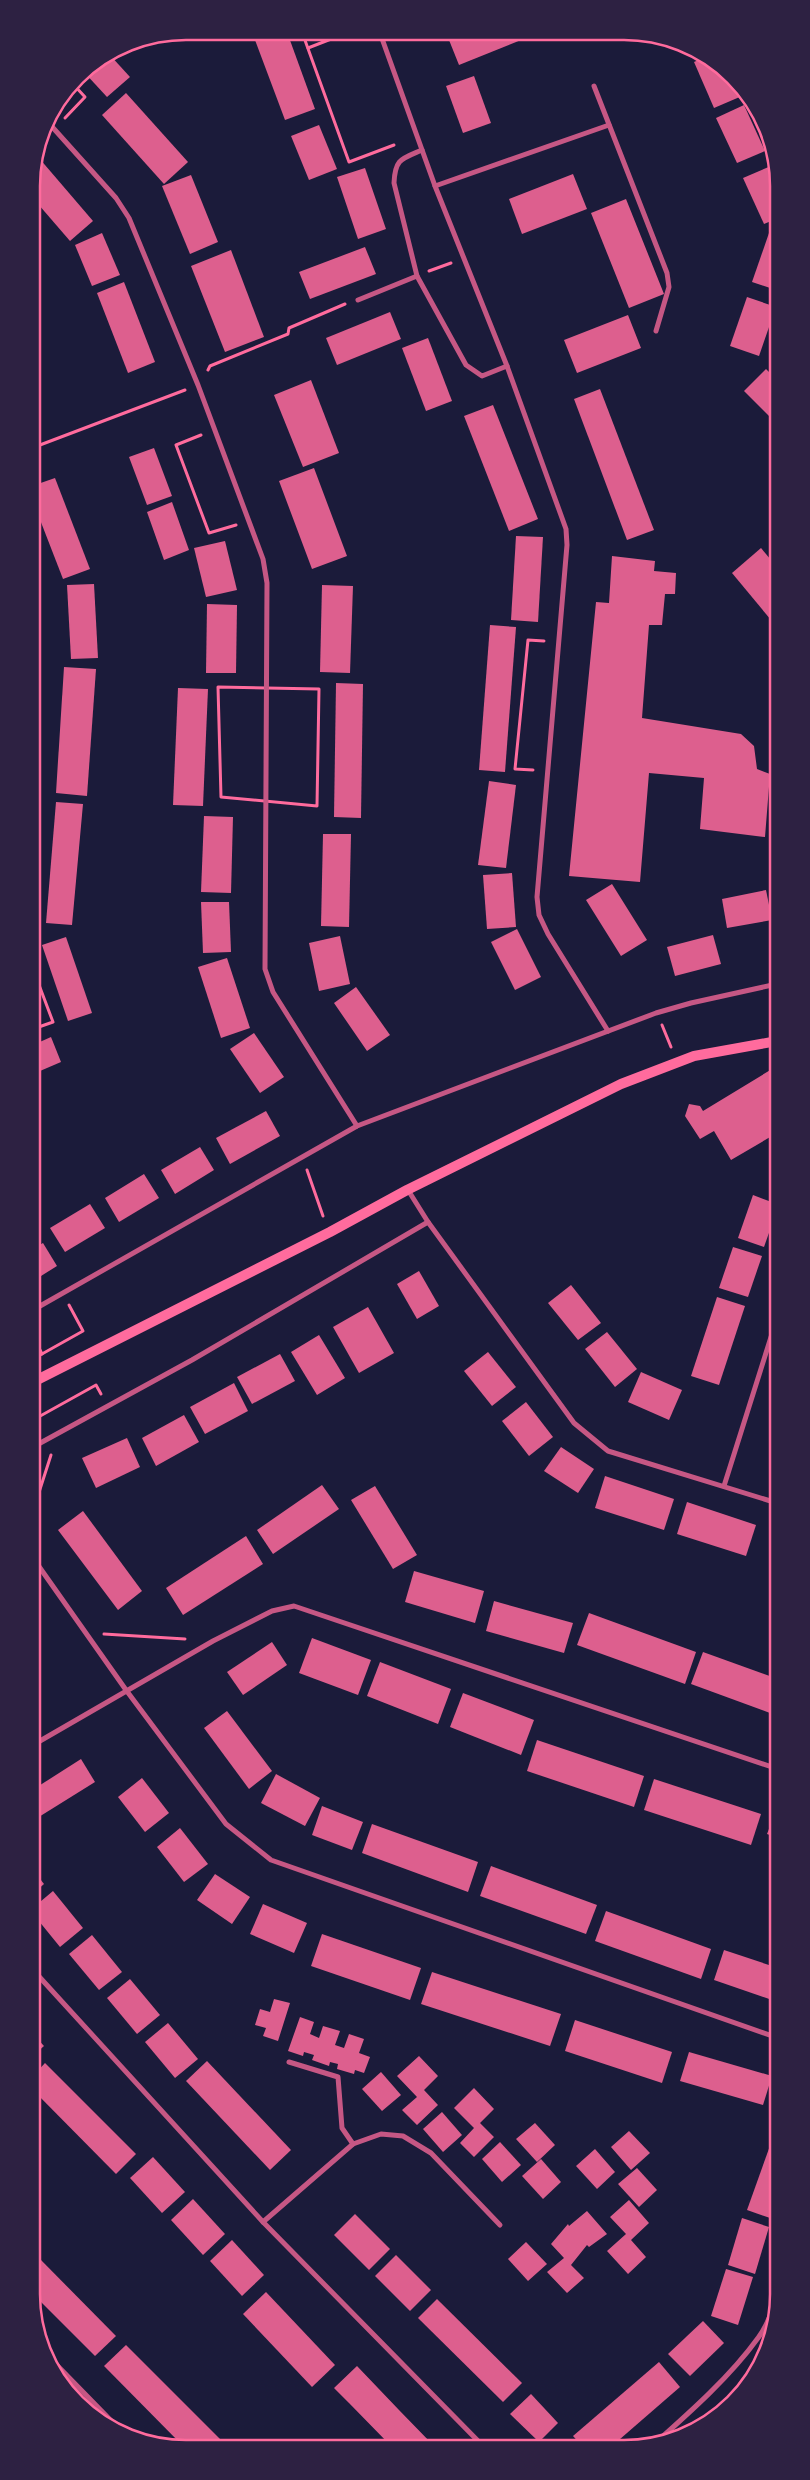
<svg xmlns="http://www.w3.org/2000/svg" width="810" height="2480" viewBox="0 0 810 2480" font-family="'Archivo Narrow',sans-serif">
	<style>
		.building { fill: #dd5f8e }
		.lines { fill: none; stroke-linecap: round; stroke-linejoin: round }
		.path { stroke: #ff6b9d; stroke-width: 3 }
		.minor { stroke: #c65784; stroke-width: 5 }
		.secondary { stroke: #ff6b9d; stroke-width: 10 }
		.rim { fill: none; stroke: #ff6b9d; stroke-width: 2.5 }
	</style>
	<rect width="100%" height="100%" fill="#1b1b3a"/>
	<g class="building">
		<polygon points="252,32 287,32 315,109 285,120"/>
		<polygon points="453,33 527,33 536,34 459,65 447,35"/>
		<polygon points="109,54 130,77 107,97 83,71"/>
		<polygon points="707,56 734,77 742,96 714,108 694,62"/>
		<polygon points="474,76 491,123 463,133 446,86"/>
		<polygon points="126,93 188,162 164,184 102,115"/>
		<polygon points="744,105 765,151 737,163 716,118"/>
		<polygon points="319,125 337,169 309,180 291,136"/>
		<polygon points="39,158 93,221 70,241 32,197 32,176 36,161"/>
		<polygon points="771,166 776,176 776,219 764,224 743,178"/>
		<polygon points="365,168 386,229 358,239 337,177"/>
		<polygon points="573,174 587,209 522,234 509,199"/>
		<polygon points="191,175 218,242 190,254 162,186"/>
		<polygon points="626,199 664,294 629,308 591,213"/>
		<polygon points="102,233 120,275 92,286 75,245"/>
		<polygon points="769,233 776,235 776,290 752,282"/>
		<polygon points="365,247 376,274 310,299 299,272"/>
		<polygon points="231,250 264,337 225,352 191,266"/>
		<polygon points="124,282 155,362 128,373 97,293"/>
		<polygon points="747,297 776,307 759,356 730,346"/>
		<polygon points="390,312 401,339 337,365 326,338"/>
		<polygon points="628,315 641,348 577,373 564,340"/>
		<polygon points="428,338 452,401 426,411 402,348"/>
		<polygon points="766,369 776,379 776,423 744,391"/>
		<polygon points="311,380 339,453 303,467 274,395"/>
		<polygon points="600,389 654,530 627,540 574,399"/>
		<polygon points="493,405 538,519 509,531 464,416"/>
		<polygon points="154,448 172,496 147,505 129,457"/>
		<polygon points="314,468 347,556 312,569 279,481"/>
		<polygon points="55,478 90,569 63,579 32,499 32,486"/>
		<polygon points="172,502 189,550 164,560 147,512"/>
		<polygon points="516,536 543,537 538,622 511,620"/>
		<polygon points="225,541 237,590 206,597 194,548"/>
		<polygon points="761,548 776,566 776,626 732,573"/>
		<polygon points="612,556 655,561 654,571 676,573 675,594 665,594 662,625 649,625 642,718 741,734 754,746 757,769 770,774 765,837 700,829 704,778 649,773 640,882 569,876 596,602 609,603"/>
		<polygon points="94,584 98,658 71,659 67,585"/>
		<polygon points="322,585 353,586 350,673 320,672"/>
		<polygon points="207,604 237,605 236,673 206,673"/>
		<polygon points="490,625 516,627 505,772 479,770"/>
		<polygon points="64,667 96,669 87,796 56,793"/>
		<polygon points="336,683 363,684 361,818 334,817"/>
		<polygon points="178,688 208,689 203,806 173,805"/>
		<polygon points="489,781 516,785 506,868 478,865"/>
		<polygon points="56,802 83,804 72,925 46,923"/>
		<polygon points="204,816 233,817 231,893 201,892"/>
		<polygon points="323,834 351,834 349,927 321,926"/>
		<polygon points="512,873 516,927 487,929 483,875"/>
		<polygon points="612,884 647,940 621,956 586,900"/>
		<polygon points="766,890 772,920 727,928 722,899"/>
		<polygon points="201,902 229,902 231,952 203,953"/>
		<polygon points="517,929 541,977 515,990 491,942"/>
		<polygon points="713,935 721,964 675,976 667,947"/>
		<polygon points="340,936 350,984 319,991 309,943"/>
		<polygon points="66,937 92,1013 68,1021 42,945"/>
		<polygon points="227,958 250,1028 221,1038 198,967"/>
		<polygon points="356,987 390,1035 367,1051 334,1003"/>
		<polygon points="254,1033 284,1077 260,1093 230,1049"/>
		<polygon points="51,1037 61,1062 33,1074 33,1045"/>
		<polygon points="777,1066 777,1133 731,1160 714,1131 700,1139 685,1116 689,1104 700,1106 703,1111"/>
		<polygon points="266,1111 280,1136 230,1164 216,1138"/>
		<polygon points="200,1147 214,1170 175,1194 161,1170"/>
		<polygon points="144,1174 159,1198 119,1222 105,1198"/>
		<polygon points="753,1195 777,1204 777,1210 764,1247 738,1238"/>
		<polygon points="90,1204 105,1228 65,1252 50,1228"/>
		<polygon points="43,1243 57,1266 33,1281 33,1249"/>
		<polygon points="733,1247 762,1256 748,1297 719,1288"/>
		<polygon points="419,1271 439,1306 417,1319 397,1284"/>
		<polygon points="571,1285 601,1323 578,1340 548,1303"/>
		<polygon points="717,1297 745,1306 719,1385 691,1376"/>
		<polygon points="368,1307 394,1353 359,1373 333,1327"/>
		<polygon points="607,1332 637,1369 615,1387 585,1349"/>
		<polygon points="319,1335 345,1378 317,1395 291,1352"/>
		<polygon points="488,1352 516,1387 492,1406 464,1371"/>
		<polygon points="280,1354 295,1381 252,1404 237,1377"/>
		<polygon points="641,1372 682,1390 669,1420 628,1402"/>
		<polygon points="234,1383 248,1411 205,1434 190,1407"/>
		<polygon points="526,1402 553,1437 529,1456 502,1421"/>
		<polygon points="184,1415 199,1442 156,1466 142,1438"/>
		<polygon points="127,1438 140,1467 96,1488 82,1458"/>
		<polygon points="561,1447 594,1469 578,1493 544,1471"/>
		<polygon points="605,1476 674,1499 664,1530 595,1508"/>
		<polygon points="322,1485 339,1509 273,1554 257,1530"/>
		<polygon points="375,1486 417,1555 393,1569 351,1500"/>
		<polygon points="687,1502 756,1525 746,1556 677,1534"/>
		<polygon points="83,1511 142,1591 118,1610 58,1530"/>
		<polygon points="246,1536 263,1564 183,1615 166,1588"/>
		<polygon points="414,1571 484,1591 475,1623 405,1602"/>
		<polygon points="494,1601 573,1623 564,1653 486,1631"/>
		<polygon points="589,1613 696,1652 685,1684 577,1645"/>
		<polygon points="312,1638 371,1660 358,1695 299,1673"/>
		<polygon points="272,1642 287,1665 243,1695 227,1672"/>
		<polygon points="703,1652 778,1679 778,1716 691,1684"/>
		<polygon points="380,1662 451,1689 438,1724 367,1696"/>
		<polygon points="463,1693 534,1720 521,1755 450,1727"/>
		<polygon points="227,1711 272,1771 249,1789 204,1728"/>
		<polygon points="537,1740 644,1776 634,1807 527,1771"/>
		<polygon points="81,1759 95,1782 34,1820 34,1789"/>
		<polygon points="276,1774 320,1798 305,1826 261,1803"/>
		<polygon points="142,1778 169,1813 145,1832 118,1797"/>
		<polygon points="654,1779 761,1814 751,1845 644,1810"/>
		<polygon points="322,1806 363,1822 352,1850 312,1835"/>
		<polygon points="778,1806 778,1838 767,1834"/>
		<polygon points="372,1824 478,1862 468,1892 362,1853"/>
		<polygon points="180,1828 208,1864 184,1882 157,1847"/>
		<polygon points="491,1866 597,1905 586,1934 480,1896"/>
		<polygon points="34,1871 44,1884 34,1893"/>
		<polygon points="215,1874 250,1897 232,1924 197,1900"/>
		<polygon points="53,1891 83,1928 60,1947 34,1915 34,1907"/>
		<polygon points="263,1904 307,1923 294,1953 250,1934"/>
		<polygon points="606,1911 711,1949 701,1979 595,1941"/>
		<polygon points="322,1934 421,1968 410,2000 311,1966"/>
		<polygon points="92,1935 122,1972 99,1990 69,1954"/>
		<polygon points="724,1950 778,1968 778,2002 714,1980"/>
		<polygon points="432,1972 561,2014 550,2046 421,2004"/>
		<polygon points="130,1979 160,2015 137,2034 107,1998"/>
		<polygon points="274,1999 290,2003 278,2041 263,2036 266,2028 255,2025 260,2009 270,2012"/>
		<polygon points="300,2017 314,2022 310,2034 319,2038 323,2026 340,2031 335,2045 344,2048 349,2034 364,2039 359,2053 370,2057 364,2073 355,2070 354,2074 337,2069 338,2064 330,2062 329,2066 312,2060 314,2055 304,2052 303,2056 288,2051"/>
		<polygon points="575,2020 672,2052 662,2083 565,2051"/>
		<polygon points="168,2023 198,2059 175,2078 145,2042"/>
		<polygon points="34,2035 44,2046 34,2055"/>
		<polygon points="689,2052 772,2076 763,2105 680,2081"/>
		<polygon points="419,2056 438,2076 424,2090 438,2105 417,2125 402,2110 417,2097 397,2076"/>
		<polygon points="207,2061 291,2150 270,2170 186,2081"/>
		<polygon points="45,2063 136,2154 116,2174 34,2091 34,2075"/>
		<polygon points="381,2072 401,2095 382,2111 362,2089"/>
		<polygon points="474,2088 494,2109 480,2123 494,2137 474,2157 460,2143 474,2128 454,2108"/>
		<polygon points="442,2112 462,2135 443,2152 423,2129"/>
		<polygon points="535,2123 555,2145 537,2162 516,2139"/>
		<polygon points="776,2129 778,2130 778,2203 773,2219 747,2210"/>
		<polygon points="629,2131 650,2153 631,2170 611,2147"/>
		<polygon points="500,2142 521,2165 502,2182 482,2159"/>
		<polygon points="595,2149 615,2172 597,2189 576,2166"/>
		<polygon points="153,2157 185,2192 162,2213 130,2178"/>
		<polygon points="541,2159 561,2182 543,2199 522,2176"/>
		<polygon points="637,2168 657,2190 639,2207 618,2184"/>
		<polygon points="193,2199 225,2234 203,2255 171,2220"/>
		<polygon points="629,2200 649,2223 631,2240 646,2257 628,2274 607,2251 626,2234 610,2217"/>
		<polygon points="587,2211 607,2234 589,2247 587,2245 571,2265 584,2278 567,2293 547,2272 564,2258 551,2244 568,2224 569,2226"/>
		<polygon points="355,2214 390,2249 369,2270 334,2235"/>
		<polygon points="742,2218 769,2227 755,2274 728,2265"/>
		<polygon points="232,2240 264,2275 242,2296 210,2261"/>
		<polygon points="526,2242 547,2264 528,2281 508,2259"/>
		<polygon points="396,2255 431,2290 410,2311 375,2276"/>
		<polygon points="40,2259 116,2336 95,2356 34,2295 34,2265"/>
		<polygon points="726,2269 753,2277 738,2325 711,2316"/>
		<polygon points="266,2292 335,2365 312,2387 243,2314"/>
		<polygon points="437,2299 522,2383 503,2402 418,2318"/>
		<polygon points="703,2321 724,2343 690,2376 668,2354"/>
		<polygon points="126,2345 224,2443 221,2446 183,2446 104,2366"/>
		<polygon points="659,2362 680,2387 612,2446 582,2446 573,2436"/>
		<polygon points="357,2366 399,2410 434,2446 391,2446 349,2403 334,2388"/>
		<polygon points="531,2394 558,2423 539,2442 510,2414"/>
	</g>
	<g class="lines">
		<g class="path">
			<polyline points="302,32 349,162 394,145"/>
			<polyline points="308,48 349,32"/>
			<polyline points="65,118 85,97 73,84"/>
			<polyline points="429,271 451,263"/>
			<polyline points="776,336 771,352 776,358"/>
			<polyline points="208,370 210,366 288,334 289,328 345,304"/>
			<polyline points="201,435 176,445 209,533 236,525"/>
			<polyline points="32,448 185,390"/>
			<polygon points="218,687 319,689 317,806 221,797"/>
			<polyline points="533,770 515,769 528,640 544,641"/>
			<polyline points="33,969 53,1022 33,1029"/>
			<polyline points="662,1025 671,1047"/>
			<polyline points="307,1170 323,1216"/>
			<polyline points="33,1347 38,1346 42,1354"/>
			<polyline points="33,1359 83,1331 69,1305"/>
			<polyline points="33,1420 96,1385 101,1394"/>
			<polyline points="33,1511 51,1455"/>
			<polyline points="104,1634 185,1639"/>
		</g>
		<g class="minor">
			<polyline points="380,33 435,186 507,366 566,529 567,545 537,897 539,915 548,934 608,1031"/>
			<polyline points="594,86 667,273 669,287 656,331"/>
			<polyline points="46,120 116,198 129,218 198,385 263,559 267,583 265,969 273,992 357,1126"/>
			<path d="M422 150C401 159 395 159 394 183L417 276 466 365 482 376 507 366"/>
			<polyline points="435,186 609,125"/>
			<polyline points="358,300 417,276"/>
			<polyline points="408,1190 428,1222 574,1423 608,1451 777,1503"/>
			<polyline points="33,1310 357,1126 656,1013 691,1003 777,984"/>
			<polyline points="33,1447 192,1360 428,1222"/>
			<polyline points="724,1486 777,1318"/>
			<polyline points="33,1558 126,1690 226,1824 271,1860 778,2038"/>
			<polyline points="33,1745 213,1641 272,1611 294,1606 778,1769"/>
			<polyline points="34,1971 263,2222 483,2446"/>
			<polyline points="289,2062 338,2077 342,2128 353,2144"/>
			<polyline points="263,2222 353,2144 381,2134 403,2136 431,2153 500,2225"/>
			<polyline points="45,2353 125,2435"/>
			<path d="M652 2446C688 2414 730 2377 758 2338 768 2325 773 2308 778 2292"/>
		</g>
		<polyline class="secondary" points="33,1382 330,1232 407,1190 621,1084 694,1056 777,1041"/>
	</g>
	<path d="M0 0H810V2480H0ZM186 40H624A146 146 0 0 1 770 186V2294A146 146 0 0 1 624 2440H186A146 146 0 0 1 40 2294V186A146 146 0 0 1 186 40Z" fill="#2d2142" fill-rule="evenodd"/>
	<path class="rim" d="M186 40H624A146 146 0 0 1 770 186V2294A146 146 0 0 1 624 2440H186A146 146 0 0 1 40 2294V186A146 146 0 0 1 186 40Z"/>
</svg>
